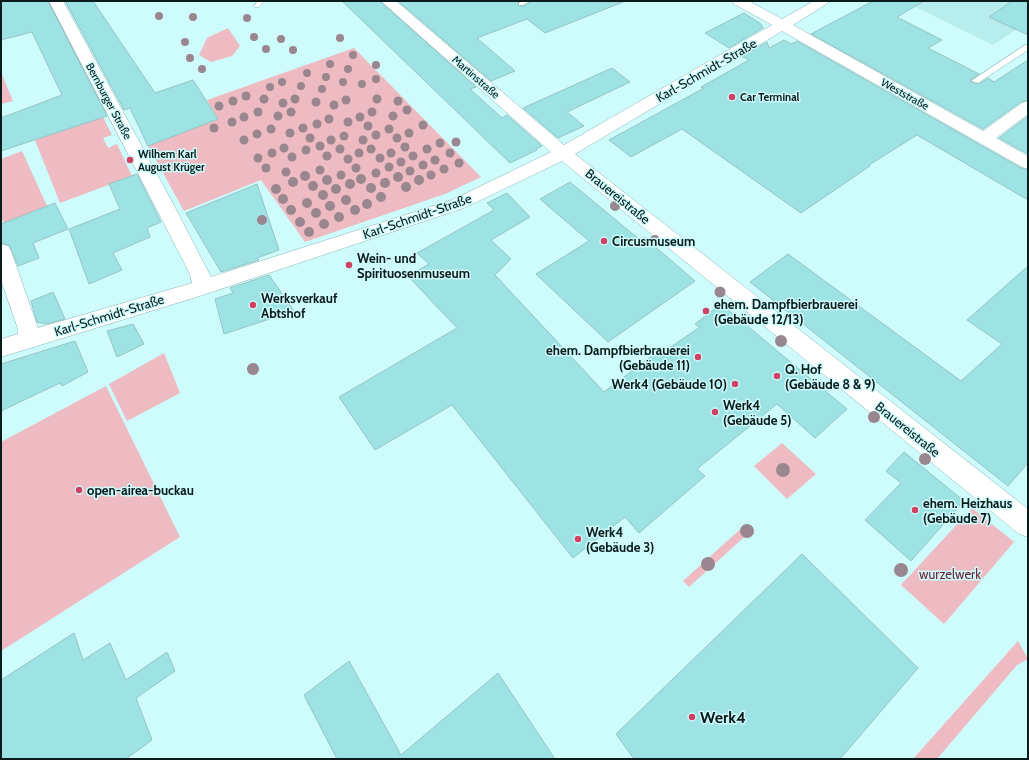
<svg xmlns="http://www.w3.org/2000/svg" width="1029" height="760" viewBox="0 0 1029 760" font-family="Cabin,sans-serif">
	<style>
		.built { fill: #b8edee }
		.green { fill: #efbbc2 }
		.building { fill: #9de3e4; stroke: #97c3c4 }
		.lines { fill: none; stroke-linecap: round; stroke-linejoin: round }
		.lane-casing { stroke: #8ab5b6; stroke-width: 1 }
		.street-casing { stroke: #8ab5b6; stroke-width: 1 }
		.lane { fill: #fff; fill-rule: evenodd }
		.street { fill: #fff; fill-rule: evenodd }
		.tree { fill: #99868f }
		.poi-dot { fill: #d04164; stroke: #cefbfc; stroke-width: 1.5 }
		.labels { text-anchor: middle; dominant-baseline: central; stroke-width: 3; stroke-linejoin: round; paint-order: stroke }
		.far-street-label { font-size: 11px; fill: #0a1b1b; stroke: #cefbfc }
		.far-poi-label { font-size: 11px; font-weight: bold; fill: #0a1b1b; stroke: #cefbfc; text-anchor: start }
		.street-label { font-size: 13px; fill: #0a1b1b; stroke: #cefbfc }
		.poi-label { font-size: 13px; font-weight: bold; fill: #0a1b1b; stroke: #cefbfc; text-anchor: start }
		.park-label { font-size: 13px; fill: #6d2736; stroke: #cefbfc }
		.near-poi-label { font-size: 16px; font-weight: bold; fill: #0a1b1b; stroke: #cefbfc; text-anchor: start }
	</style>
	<rect width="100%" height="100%" fill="#cefbfc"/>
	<polygon class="built" points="903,1 1028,1 1023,25 993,45"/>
	<g class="green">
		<polygon points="228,28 240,46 232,56 211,62 199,55 207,38"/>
		<polygon points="354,48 481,177 445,194 305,242 261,180 184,211 148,146 218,119 207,100"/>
		<polygon points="1,72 13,101 1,104"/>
		<polygon points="103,117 112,135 103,138 108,148 117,144 132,176 60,203 35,140"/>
		<polygon points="22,151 47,206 4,223 1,217 1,159"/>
		<polygon points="164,353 180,393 127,421 109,384"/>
		<polygon points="106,386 180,537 1,651 1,442"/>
		<polygon points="782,443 816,474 787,499 754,466"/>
		<polygon points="972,508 1014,542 944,624 901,585"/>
		<polygon points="746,524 752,530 689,587 683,581"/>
		<polygon points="1018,641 1028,659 1017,665 937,759 913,759"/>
	</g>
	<g class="building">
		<polygon points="1,1 48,1 107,116 1,151 1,118 62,95 32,32 1,40"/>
		<polygon points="65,1 93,1 155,93 193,80 218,119 148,146 130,108 124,110"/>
		<polygon points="342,1 380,1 476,87 470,89 502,118 507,115 542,146 536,149 537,150 510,163"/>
		<polygon points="398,1 519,1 518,3 519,6 524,6 532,1 623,2 545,33 527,19 477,38 515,71 491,81"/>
		<polygon points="873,1 924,1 897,17 942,40 928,48 979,74 970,80 971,82 979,84 988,78 994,82 1028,60 1028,100 1021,102 983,129 811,34"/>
		<polygon points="1012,1 1028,1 1028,35 989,17"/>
		<polygon points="744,13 761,24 763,28 729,48 705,33"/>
		<polygon points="784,40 791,44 797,41 1021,168 1028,170 1028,200 917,135 869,165 870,166 801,213 682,129 631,157 609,140 704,88 701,87 749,60 742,56 767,42 769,48"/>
		<polygon points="612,68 630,82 567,112 584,126 558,138 523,108"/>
		<polygon points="1028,116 1028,154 999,138"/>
		<polygon points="137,174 161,222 147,228 150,237 113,253 122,270 89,284 69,229 120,209 109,184"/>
		<polygon points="570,182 640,240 644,237 695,281 608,342 536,274 589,241 540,199"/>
		<polygon points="257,184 279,250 257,258 259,260 221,272 186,213"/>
		<polygon points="507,193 530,217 491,240 511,259 495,275 604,392 656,353 659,355 700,327 695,324 721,304 847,409 815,438 777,404 697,469 705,476 639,533 625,517 573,558 452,405 375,450 339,397 457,328 408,276 429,264 417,253 494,210 487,203"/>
		<polygon points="55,203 68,229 33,243 39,258 18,266 9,245 1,243 1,224"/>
		<polygon points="788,254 961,381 1002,344 967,320 1028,266 1028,463 1008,486 750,282"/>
		<polygon points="269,275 294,311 224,334 215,299 233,293 230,288"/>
		<polygon points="53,292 65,319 46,324 37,322 31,301"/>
		<polygon points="133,324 144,344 117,357 107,331"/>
		<polygon points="75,341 88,372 62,386 60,383 1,411 1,364"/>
		<polygon points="904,452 964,501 911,561 865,520 901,483 886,471"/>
		<polygon points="802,554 918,668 840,759 634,759 616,734"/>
		<polygon points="74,633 83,660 110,643 126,680 167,652 175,671 136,698 152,740 126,759 1,759 1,680"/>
		<polygon points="349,661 401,755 498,673 555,759 337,759 304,695"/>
	</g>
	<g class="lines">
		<defs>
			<g id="lane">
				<polygon points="258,1 265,1 259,7 255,7 254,6"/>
				<polygon points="522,1 531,1 523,5 519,5 519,3"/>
				<polygon points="1025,45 1028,45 1028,50 978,83 971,81"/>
			</g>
			<polygon id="street" points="49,1 63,1 178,213 211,277 452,200 551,152 381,1 396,1 564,145 772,25 734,4 732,1 749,1 782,19 814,1 831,1 793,25 983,131 1022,103 1028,101 1028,114 996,138 1028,156 1028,169 1022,167 782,31 575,154 1028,509 1028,537 1019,534 562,161 464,208 203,295 1,357 1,339 18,334 18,329 1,280 1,244 8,246 11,251 38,328 192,283 190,274"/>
		</defs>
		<use href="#lane" class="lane-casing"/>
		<use href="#street" class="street-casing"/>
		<use href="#lane" class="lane"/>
		<use href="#street" class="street"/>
	</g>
	<g class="tree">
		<circle cx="159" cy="16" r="4"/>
		<circle cx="193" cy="17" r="4"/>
		<circle cx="247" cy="18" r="4"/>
		<circle cx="254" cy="37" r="4"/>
		<circle cx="340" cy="38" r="4"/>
		<circle cx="281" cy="39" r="4"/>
		<circle cx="185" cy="42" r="4"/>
		<circle cx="266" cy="49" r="4"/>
		<circle cx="293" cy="50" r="4"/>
		<circle cx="353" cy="55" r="4"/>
		<circle cx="190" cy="58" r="4"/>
		<circle cx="330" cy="64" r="4"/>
		<circle cx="376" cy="65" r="4"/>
		<circle cx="202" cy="69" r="4"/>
		<circle cx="348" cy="69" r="4"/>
		<circle cx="307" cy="73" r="4"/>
		<circle cx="326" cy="77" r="4"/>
		<circle cx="376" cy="79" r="4"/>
		<circle cx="282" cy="82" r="4"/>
		<circle cx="343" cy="82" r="4"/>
		<circle cx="362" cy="84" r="4"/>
		<circle cx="301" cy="86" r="4"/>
		<circle cx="270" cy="87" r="4"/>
		<circle cx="322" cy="89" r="4"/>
		<circle cx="246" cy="96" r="4.5"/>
		<circle cx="264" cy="99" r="4.5"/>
		<circle cx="295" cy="99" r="4.5"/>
		<circle cx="377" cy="99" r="4.5"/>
		<circle cx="346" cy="100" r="4.5"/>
		<circle cx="233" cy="101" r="4.5"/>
		<circle cx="398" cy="101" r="4.5"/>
		<circle cx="316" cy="102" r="4.5"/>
		<circle cx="283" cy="103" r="4.5"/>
		<circle cx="334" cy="105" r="4.5"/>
		<circle cx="219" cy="106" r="4.5"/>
		<circle cx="407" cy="110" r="4.5"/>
		<circle cx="258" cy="112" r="4.5"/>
		<circle cx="291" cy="112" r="4.5"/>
		<circle cx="372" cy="112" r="4.5"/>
		<circle cx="278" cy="116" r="4.5"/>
		<circle cx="393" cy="116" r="4.5"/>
		<circle cx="244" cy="117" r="4.5"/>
		<circle cx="360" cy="117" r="4.5"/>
		<circle cx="329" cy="119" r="4.5"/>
		<circle cx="232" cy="122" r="4.5"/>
		<circle cx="348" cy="122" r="4.5"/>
		<circle cx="317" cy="124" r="4.5"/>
		<circle cx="423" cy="125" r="4.5"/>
		<circle cx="368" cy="126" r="4.5"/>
		<circle cx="214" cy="128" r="4.5"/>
		<circle cx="303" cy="128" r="4.5"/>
		<circle cx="271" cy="129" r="4.5"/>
		<circle cx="389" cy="129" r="4.5"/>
		<circle cx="290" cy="133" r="4.5"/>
		<circle cx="409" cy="133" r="4.5"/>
		<circle cx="257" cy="134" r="4.5"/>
		<circle cx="376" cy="135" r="4.5"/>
		<circle cx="344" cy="136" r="4.5"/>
		<circle cx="310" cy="138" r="4.5"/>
		<circle cx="397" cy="138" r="4.5"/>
		<circle cx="244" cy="140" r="4.5"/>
		<circle cx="331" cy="140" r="4.5"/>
		<circle cx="363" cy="140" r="4.5"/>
		<circle cx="456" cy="142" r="4.5"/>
		<circle cx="440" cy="143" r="4.5"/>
		<circle cx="320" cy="146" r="4.5"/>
		<circle cx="405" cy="147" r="4.5"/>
		<circle cx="284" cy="148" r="4.5"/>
		<circle cx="340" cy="149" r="4.5"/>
		<circle cx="371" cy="149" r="4.5"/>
		<circle cx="427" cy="149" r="4.5"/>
		<circle cx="306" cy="150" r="4.5"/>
		<circle cx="272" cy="153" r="4.5"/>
		<circle cx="359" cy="153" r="4.5"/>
		<circle cx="391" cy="153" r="4.5"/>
		<circle cx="450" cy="153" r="4.5"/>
		<circle cx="156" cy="154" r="4.5"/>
		<circle cx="327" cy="156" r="4.5"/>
		<circle cx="413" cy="156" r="4.5"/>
		<circle cx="292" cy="157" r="4.5"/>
		<circle cx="258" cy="158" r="4.5"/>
		<circle cx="380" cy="158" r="4.5"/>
		<circle cx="348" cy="159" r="4.5"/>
		<circle cx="435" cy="160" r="4.5"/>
		<circle cx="401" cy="162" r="4.5"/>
		<circle cx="459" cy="163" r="4.5"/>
		<circle cx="423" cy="165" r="4.5"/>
		<circle cx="389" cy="167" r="4.5"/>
		<circle cx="266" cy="168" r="4.5"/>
		<circle cx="356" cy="168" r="4.5"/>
		<circle cx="444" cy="169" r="4.5"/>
		<circle cx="320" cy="170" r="4.5"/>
		<circle cx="410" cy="171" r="4.5"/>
		<circle cx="286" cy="172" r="4.5"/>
		<circle cx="376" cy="173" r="4.5"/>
		<circle cx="341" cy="175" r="4.5"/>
		<circle cx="431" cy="175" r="4.5"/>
		<circle cx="305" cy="176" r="5"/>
		<circle cx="398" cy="177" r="5"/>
		<circle cx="361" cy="179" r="5"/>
		<circle cx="327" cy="180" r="5"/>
		<circle cx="419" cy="180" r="5"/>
		<circle cx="293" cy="182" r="5"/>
		<circle cx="385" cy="183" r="5"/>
		<circle cx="350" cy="184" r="5"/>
		<circle cx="313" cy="186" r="5"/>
		<circle cx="406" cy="187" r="5"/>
		<circle cx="371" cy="188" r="5"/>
		<circle cx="276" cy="189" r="5"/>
		<circle cx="336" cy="189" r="5"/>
		<circle cx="323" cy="195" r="5"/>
		<circle cx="381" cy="197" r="5"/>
		<circle cx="283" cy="199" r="5"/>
		<circle cx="346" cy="200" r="5"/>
		<circle cx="307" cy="203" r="5"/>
		<circle cx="367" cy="204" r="5"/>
		<circle cx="330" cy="206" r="5"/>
		<circle cx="615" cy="206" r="5"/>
		<circle cx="291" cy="210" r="5"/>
		<circle cx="355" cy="210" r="5"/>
		<circle cx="316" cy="213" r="5"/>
		<circle cx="339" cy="217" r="5"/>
		<circle cx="262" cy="220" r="5"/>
		<circle cx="300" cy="222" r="5"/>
		<circle cx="324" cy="224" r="5"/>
		<circle cx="309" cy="232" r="5"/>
		<circle cx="655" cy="240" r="5"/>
		<circle cx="720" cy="292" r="5.5"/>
		<circle cx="781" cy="341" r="6"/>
		<circle cx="253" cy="369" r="6"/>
		<circle cx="874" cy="417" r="6"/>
		<circle cx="925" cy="459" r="6"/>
		<circle cx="783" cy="470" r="7"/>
		<circle cx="747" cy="531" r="7"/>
		<circle cx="708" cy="564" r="7"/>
		<circle cx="901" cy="570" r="7"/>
	</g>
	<g class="poi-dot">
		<circle cx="732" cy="97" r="4"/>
		<circle cx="130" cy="160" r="4"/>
		<circle cx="604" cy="241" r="4"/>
		<circle cx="349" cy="265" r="4"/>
		<circle cx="253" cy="305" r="4"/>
		<circle cx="706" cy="311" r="4"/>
		<circle cx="698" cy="357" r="4"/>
		<circle cx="777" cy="376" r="4"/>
		<circle cx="735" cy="384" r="4"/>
		<circle cx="715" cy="412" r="4"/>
		<circle cx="79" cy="490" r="4"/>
		<circle cx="915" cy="510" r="4"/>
		<circle cx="578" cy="539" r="4"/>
		<circle cx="692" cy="717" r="4"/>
	</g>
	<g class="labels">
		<g class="far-street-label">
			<text transform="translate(476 77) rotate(41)">Martinstraße</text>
			<text transform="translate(905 94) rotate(29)">Weststraße</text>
			<text transform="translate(109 101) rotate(62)">Bernburger Straße</text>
		</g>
		<g class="far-poi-label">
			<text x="740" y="97">Car Terminal</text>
			<text x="138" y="154">Wilhem Karl<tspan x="138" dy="13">August Krüger</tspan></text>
		</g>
		<g class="street-label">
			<text transform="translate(706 70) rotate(-30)">Karl-Schmidt-Straße</text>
			<text transform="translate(618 196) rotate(39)">Brauereistraße</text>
			<text transform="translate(417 216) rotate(-19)">Karl-Schmidt-Straße</text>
			<text transform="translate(109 315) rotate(-17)">Karl-Schmidt-Straße</text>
			<text transform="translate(908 429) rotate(39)">Brauereistraße</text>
		</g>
		<g class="poi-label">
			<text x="612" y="241">Circusmuseum</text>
			<text x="357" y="258">Wein- und<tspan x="357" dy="15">Spirituosenmuseum</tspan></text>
			<text x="261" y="298">Werksverkauf<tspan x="261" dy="15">Abtshof</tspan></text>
			<text x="714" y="304">ehem. Dampfbierbrauerei<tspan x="714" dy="15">(Gebäude 12/13)</tspan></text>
			<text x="690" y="350" text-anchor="end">ehem. Dampfbierbrauerei<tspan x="690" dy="15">(Gebäude 11)</tspan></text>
			<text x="785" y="369">Q. Hof<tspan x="785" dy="15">(Gebäude 8 &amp; 9)</tspan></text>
			<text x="727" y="384" text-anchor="end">Werk4 (Gebäude 10)</text>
			<text x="723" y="405">Werk4<tspan x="723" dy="15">(Gebäude 5)</tspan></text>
			<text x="87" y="490">open-airea-buckau</text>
			<text x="923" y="503">ehem. Heizhaus<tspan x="923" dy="15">(Gebäude 7)</tspan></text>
			<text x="586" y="532">Werk4<tspan x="586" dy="15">(Gebäude 3)</tspan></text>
		</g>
		<g class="park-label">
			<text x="950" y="574">wurzelwerk</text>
		</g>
		<g class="near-poi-label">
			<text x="700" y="717">Werk4</text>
		</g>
	</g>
	<rect width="1029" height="760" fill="none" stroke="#0a1b1b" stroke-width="4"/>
</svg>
